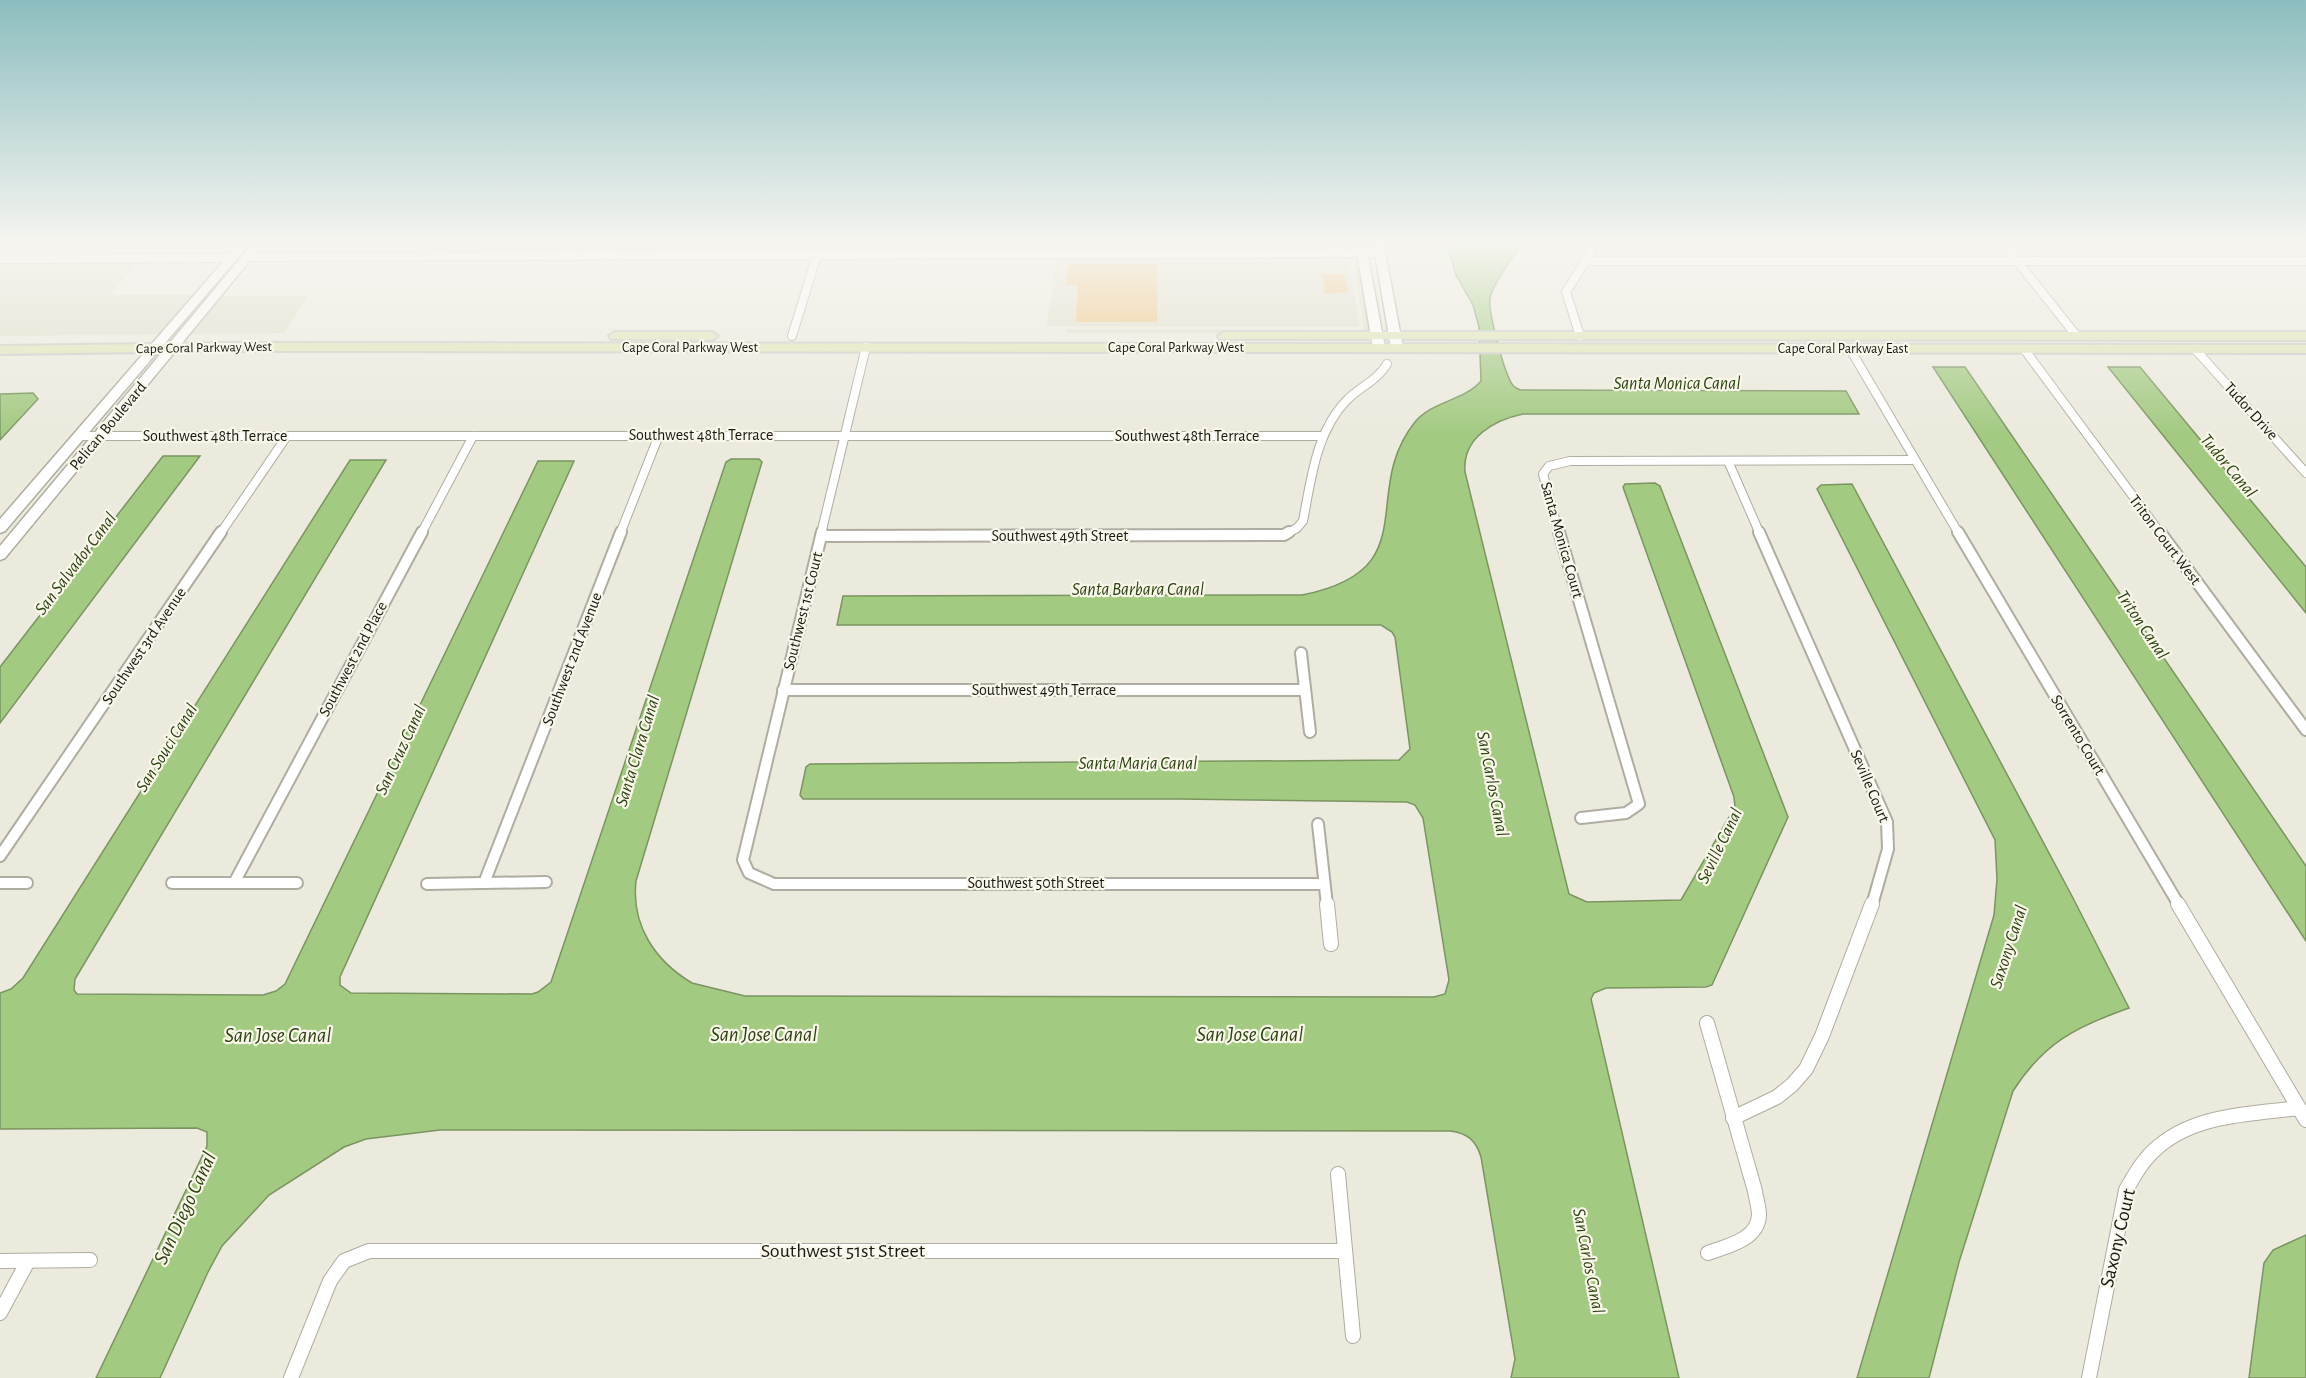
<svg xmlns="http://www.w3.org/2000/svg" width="2306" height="1378" viewBox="0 0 2306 1378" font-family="'Alegreya Sans',sans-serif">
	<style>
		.built { fill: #e1dcc9 }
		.water { fill: #a3ca81; stroke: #7a9560; stroke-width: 1.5 }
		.building { fill: #efbf75 }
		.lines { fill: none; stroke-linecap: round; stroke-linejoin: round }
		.street-far2-casing { stroke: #afada1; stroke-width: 10 }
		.street-far1-casing { stroke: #afada1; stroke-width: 14 }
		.street-casing { stroke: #afada1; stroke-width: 16 }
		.secondary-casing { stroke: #afada1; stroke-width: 3 }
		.primary-casing { stroke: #c8c8c7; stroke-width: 4 }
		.street-far2 { stroke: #fff; stroke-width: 8 }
		.street-far1 { stroke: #fff; stroke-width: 10 }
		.street { stroke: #fff; stroke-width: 14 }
		.secondary { fill: #fff; fill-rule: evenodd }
		.primary { fill: #e0e5b5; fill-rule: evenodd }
		.labels { text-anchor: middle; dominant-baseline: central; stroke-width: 4.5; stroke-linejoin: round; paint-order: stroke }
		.far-street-label { font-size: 14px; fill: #191814; stroke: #f9f6ea }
		.street-label { font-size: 16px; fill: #191814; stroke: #f9f6ea }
		.water-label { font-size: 18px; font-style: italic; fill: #2b4410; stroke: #f9f6ea }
		.near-street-label { font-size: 20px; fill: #191814; stroke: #f9f6ea }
		.near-water-label { font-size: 21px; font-style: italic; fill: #2b4410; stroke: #f9f6ea }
	</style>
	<rect width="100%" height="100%" fill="#ece9dd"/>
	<g class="built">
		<polygon points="121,241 159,241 109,295 197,295 163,334 0,336 0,263 102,261"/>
		<polygon points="1357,253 1371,333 1066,333 1066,329 1362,330 1364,327 1353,261 1350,259 1067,257"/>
		<polygon points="1056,259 1349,261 1360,327 1047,326"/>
		<polygon points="221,296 307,296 284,333 189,334"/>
	</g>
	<g class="water">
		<path d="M1446 241H1524C1515 254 1493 283 1490 298 1488 312 1504 372 1512 384 1514 388 1517 388 1520 390L1846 391 1859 414H1523C1494 420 1462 438 1465 472L1569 894 1587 902 1681 900 1735 807 1734 797 1623 487 1625 484 1655 483 1660 486 1788 817 1712 985 1706 987 1606 988 1594 993 1591 999 1679 1378H1511L1515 1359 1481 1157C1476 1140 1467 1133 1450 1131L440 1130 366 1139 344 1147 269 1195 222 1246 208 1272 160 1378H96L207 1146V1132L197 1128 0 1129V993L11 989 23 978 350 460H386L75 979 74 990 77 994 263 995 276 991 285 984 538 461H574L340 977V985L351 993 532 994 538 992 551 982 726 462 731 459H759L762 462 636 881C631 925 655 961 692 983L745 996 1434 997 1445 994 1449 980 1423 818 1415 805 1407 802 1179 799H803L800 795 806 767 810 764 1399 760 1410 749 1395 637 1392 632 1381 625H837L843 596 1302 595C1428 570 1358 493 1415 422 1432 401 1464 401 1481 381L1479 327 1473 305 1456 275Z"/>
		<polygon points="1933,367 1965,367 2306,866 2306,941"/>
		<polygon points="2108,367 2140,367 2306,567 2306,613"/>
		<polygon points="33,393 38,399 0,440 0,394"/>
		<polygon points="163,456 200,456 0,723 0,667"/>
		<path d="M1852 484 2073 898 2129 1008C2075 1027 2044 1043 2013 1091L1959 1262 1929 1378H1857L1994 915 1997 879 1995 840 1817 489 1821 485Z"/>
		<polygon points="2306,1235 2306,1378 2249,1378 2264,1263 2273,1250"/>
	</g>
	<g class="building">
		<polygon points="1068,264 1157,264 1157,322 1076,322 1078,285 1066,285"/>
		<polygon points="1322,274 1345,274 1348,292 1325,294"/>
	</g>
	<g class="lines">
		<defs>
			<g id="street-far2">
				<polyline points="2001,241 2076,335"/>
				<polyline points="248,257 1380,253"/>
				<polyline points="0,259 233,258"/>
				<polyline points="1585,261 2306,261"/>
				<polyline points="792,336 817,255"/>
				<polyline points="1580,336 1566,292 1598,241"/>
				<polyline points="1850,349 1959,534"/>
				<polyline points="2024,349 2161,534"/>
				<polyline points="2195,349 2306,473"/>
				<polyline points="79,436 1323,436"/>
				<polyline points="1728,461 1760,534"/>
				<polyline points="220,534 287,436"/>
				<polyline points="421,534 473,436"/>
				<polyline points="620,534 659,435"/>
				<polyline points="821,534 866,347"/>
				<path d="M1286 534 1297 528 1303 521C1311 480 1316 432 1346 401 1359 387 1377 381 1387 364"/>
				<polyline points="1559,534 1543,474 1549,466 1570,461 1915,460"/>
			</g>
			<g id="street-far1">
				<polyline points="822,532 743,860 749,873 774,884 1324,884"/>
				<polyline points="1559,532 1639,804 1626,813 1581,818"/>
				<polyline points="1759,532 1887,822 1888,849 1872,905"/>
				<polyline points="1958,532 2179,905"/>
				<polyline points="2160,532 2306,730"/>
				<polyline points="821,536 1284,535 1289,532"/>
				<polyline points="1301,653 1310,732"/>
				<polyline points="783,690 1305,690"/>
				<polyline points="1318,824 1327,905"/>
				<polyline points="0,856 221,532"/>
				<polyline points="0,883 27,883"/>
				<polyline points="172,883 297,883"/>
				<polyline points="234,883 422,532"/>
				<polyline points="484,883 621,532"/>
				<polyline points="427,884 546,882"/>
			</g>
			<g id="street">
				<polyline points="1327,904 1331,944"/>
				<polyline points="2178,904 2306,1120"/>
				<path d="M1707 1023 1755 1191C1756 1199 1759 1207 1759 1215 1758 1240 1727 1246 1708 1253"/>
				<polyline points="1733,1118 1777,1097 1792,1085 1806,1069 1822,1036 1872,904"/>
				<polyline points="1338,1174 1353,1336"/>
				<polyline points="0,1261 90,1260"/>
				<polyline points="0,1313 28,1261"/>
				<polyline points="291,1378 330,1281 344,1261 369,1251 1345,1251"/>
				<path d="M2089 1378 2126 1190C2135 1174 2144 1158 2159 1146 2197 1114 2252 1114 2299 1108"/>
			</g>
			<g id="secondary">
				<polygon points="241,241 252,241 5,531 0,533 0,519"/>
				<polygon points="255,241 266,241 5,558 0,560 0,546"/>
				<polygon points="1355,241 1365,241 1385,348 1379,351 1373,348"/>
				<polygon points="1373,241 1383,241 1403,348 1397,351 1391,348"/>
			</g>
			<g id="primary">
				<polygon points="615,332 712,332 718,336 712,340 611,339 609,336"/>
				<polygon points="1224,332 2306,332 2306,340 1220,339 1218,336"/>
				<polygon points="228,343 2306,345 2306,353 228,351 0,354 0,346"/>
			</g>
		</defs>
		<use href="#street-far2" class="street-far2-casing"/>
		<use href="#street-far1" class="street-far1-casing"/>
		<use href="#street" class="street-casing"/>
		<use href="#secondary" class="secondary-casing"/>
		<use href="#primary" class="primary-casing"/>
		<use href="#street-far2" class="street-far2"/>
		<use href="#street-far1" class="street-far1"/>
		<use href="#street" class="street"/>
		<use href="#secondary" class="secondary"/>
		<use href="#primary" class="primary"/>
	</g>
	<linearGradient id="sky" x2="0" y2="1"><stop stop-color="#8cbdbf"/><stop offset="0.56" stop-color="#f6f5f0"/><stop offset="1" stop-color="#f6f5f0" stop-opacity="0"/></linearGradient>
	<rect width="2306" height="434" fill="url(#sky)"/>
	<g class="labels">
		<g class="far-street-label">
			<text transform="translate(204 348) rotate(-1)">Cape Coral Parkway West</text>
			<text x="690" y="348">Cape Coral Parkway West</text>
			<text x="1176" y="348">Cape Coral Parkway West</text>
			<text x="1843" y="349">Cape Coral Parkway East</text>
		</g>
		<g class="street-label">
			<text transform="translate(2251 411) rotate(48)">Tudor Drive</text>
			<text transform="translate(108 426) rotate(-50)">Pelican Boulevard</text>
			<text x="701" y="435">Southwest 48th Terrace</text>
			<text x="215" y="436">Southwest 48th Terrace</text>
			<text x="1187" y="436">Southwest 48th Terrace</text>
			<text x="1060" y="536">Southwest 49th Street</text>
			<text transform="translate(1562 540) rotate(74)">Santa Monica Court</text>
			<text transform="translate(2165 540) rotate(53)">Triton Court West</text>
			<text transform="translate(803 611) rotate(-76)">Southwest 1st Court</text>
			<text transform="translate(144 646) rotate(-56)">Southwest 3rd Avenue</text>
			<text transform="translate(353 659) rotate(-62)">Southwest 2nd Place</text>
			<text transform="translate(572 659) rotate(-69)">Southwest 2nd Avenue</text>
			<text x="1044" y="690">Southwest 49th Terrace</text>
			<text transform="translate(2078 735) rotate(59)">Sorrento Court</text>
			<text transform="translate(1870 786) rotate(67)">Seville Court</text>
			<text x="1036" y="883">Southwest 50th Street</text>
		</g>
		<g class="water-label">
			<text x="1677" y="384">Santa Monica Canal</text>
			<text transform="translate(2228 466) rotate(50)">Tudor Canal</text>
			<text transform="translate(76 564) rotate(-53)">San Salvador Canal</text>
			<text x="1138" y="590">Santa Barbara Canal</text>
			<text transform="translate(2142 625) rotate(56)">Triton Canal</text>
			<text transform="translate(167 748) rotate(-58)">San Souci Canal</text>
			<text transform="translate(401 750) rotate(-65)">San Cruz Canal</text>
			<text transform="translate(638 751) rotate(-73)">Santa Clara Canal</text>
			<text x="1138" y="764">Santa Maria Canal</text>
			<text transform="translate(1492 784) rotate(79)">San Carlos Canal</text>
			<text transform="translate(1720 846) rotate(-64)">Seville Canal</text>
			<text transform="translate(2009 947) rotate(-72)">Saxony Canal</text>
			<text transform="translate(1588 1261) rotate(79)">San Carlos Canal</text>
		</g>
		<g class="near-street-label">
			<text transform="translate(2118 1238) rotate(-77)">Saxony Court</text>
			<text x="843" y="1251">Southwest 51st Street</text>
		</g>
		<g class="near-water-label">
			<text x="764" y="1034">San Jose Canal</text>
			<text x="1250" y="1034">San Jose Canal</text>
			<text x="278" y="1035">San Jose Canal</text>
			<text transform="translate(185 1208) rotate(-65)">San Diego Canal</text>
		</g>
	</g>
</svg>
